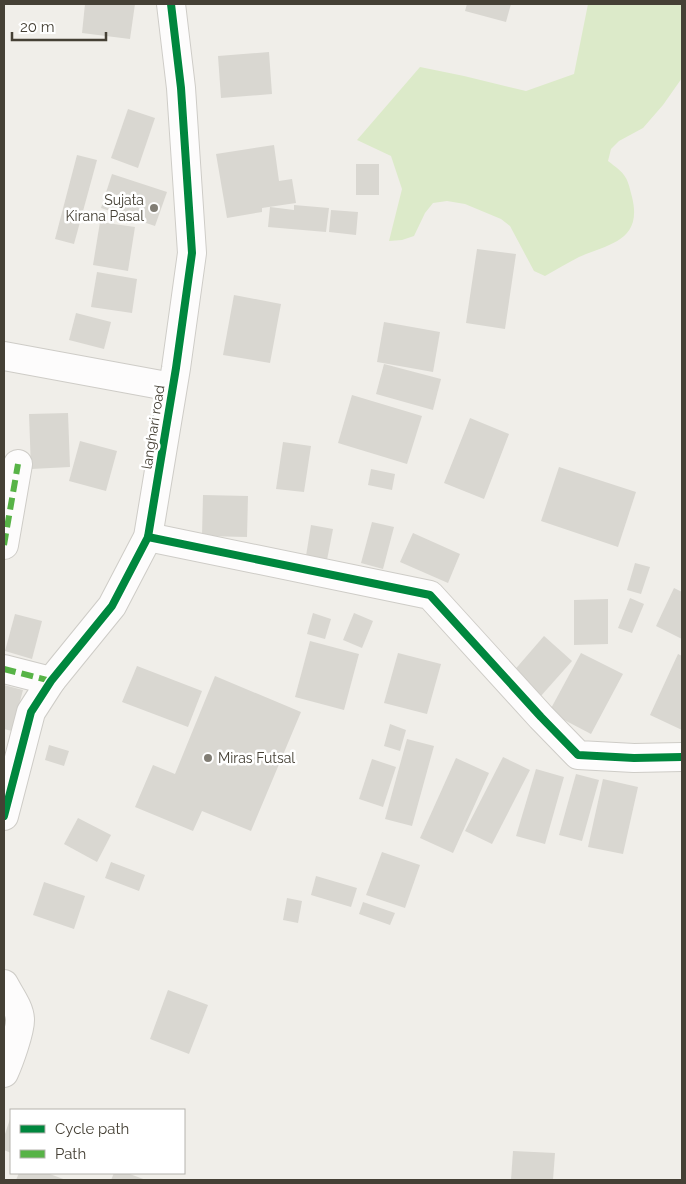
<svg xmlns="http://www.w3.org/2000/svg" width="686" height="1184" viewBox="0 0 686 1184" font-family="Raleway,sans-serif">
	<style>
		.green { fill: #dceac9 }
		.building { fill: #d9d7d1 }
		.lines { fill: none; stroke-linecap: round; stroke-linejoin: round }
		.street-casing { stroke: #ceccc7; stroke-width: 30 }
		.street { stroke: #fdfcfc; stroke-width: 28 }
		.quiet { stroke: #57b346; stroke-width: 6; stroke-dasharray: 12 6; stroke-linecap: butt }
		.cycleway-casing { stroke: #fff; stroke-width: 11 }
		.cycleway { stroke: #00873e; stroke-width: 8 }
		.poi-dot { fill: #817d74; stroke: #fff; stroke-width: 2 }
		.labels { text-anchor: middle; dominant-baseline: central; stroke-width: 5; stroke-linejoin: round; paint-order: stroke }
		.poi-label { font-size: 14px; fill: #454035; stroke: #fff; text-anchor: end }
		.street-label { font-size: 14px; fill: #454035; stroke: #fff }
	</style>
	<rect width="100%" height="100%" fill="#f0eee9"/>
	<path class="green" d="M588 4H682V78L663 105 643 128 619 141 611 149 608 161C625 174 627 175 632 197 643 241 609 244 579 257 567 263 556 270 545 276L534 271 510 226 501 219 465 204 447 201 433 203 425 213 414 236 402 240 389 241 402 189 391 156 357 140 420 67 464 76 526 91 574 74Z"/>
	<g class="building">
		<polygon points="85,4 135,4 130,39 82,33"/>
		<polygon points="467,4 511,4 506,22 465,11"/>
		<polygon points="269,52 272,94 221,98 218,56"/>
		<polygon points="128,109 155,118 138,168 111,158"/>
		<polygon points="274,145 279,181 292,179 296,203 262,208 262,212 227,218 216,154"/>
		<polygon points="77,155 97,160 74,244 55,239"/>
		<rect x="356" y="164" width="23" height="31"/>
		<polygon points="112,174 167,192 155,226 101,208"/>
		<polygon points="294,205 329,208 326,232 268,227 270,207 294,210"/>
		<polygon points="331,210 358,212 356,235 329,232"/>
		<polygon points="100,222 135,227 128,271 93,265"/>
		<polygon points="477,249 516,254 505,329 466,323"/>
		<polygon points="97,272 137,279 132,313 91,307"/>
		<polygon points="234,295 281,304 270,363 223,355"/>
		<polygon points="76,313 111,322 104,349 69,340"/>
		<polygon points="384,322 440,332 433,372 377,362"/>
		<polygon points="384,364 441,379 433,410 376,394"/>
		<polygon points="352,395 422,416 407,464 338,443"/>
		<polygon points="68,413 70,467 31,469 29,414"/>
		<polygon points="470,418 509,434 484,499 444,483"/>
		<polygon points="80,441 117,451 106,491 69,481"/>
		<polygon points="283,442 311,446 304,492 276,489"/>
		<polygon points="559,467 636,492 618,547 541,521"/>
		<polygon points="371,469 395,474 392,490 368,485"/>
		<polygon points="203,495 248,496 247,537 202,536"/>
		<polygon points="372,522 394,527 383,569 361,563"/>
		<polygon points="311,525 333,529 327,560 306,556"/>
		<polygon points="413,533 460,554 448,583 400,562"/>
		<polygon points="635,563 650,567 641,594 627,590"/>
		<polygon points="674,588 682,592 682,639 656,626"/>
		<polygon points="630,598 644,604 632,633 618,628"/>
		<polygon points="608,599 608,644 574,645 574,600"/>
		<polygon points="313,613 331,619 325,639 307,634"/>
		<polygon points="354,613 373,621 362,648 343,640"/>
		<polygon points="15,614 42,621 32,659 5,651"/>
		<polygon points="544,636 572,661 540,697 512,673"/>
		<polygon points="310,641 359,654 344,710 295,697"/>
		<polygon points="398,653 441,664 427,714 384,703"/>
		<polygon points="581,653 623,674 591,734 549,712"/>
		<polygon points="678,654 682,656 682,730 650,715"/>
		<polygon points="137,666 202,691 188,727 122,702"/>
		<polygon points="215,676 301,712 251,831 202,811 193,831 135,807 153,765 175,774"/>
		<polygon points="4,685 23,690 12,731 4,729"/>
		<polygon points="390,724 406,730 400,751 384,746"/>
		<polygon points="407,739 434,746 412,826 385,819"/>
		<polygon points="49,745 69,751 64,766 45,760"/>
		<polygon points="503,757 530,770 492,844 465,831"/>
		<polygon points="456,758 489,773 453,853 420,838"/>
		<polygon points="372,759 396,767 383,807 359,799"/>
		<polygon points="536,769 564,777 545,844 516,836"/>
		<polygon points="576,774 599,780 582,841 559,835"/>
		<polygon points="603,779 638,787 623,854 588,847"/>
		<polygon points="78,818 111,835 97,862 64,844"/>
		<polygon points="382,852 420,865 405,908 366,895"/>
		<polygon points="111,862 145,875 139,891 105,878"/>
		<polygon points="316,876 357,888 351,907 311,895"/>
		<polygon points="44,882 85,896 74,929 33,915"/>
		<polygon points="287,898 302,901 298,923 283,920"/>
		<polygon points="363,902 395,913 390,925 359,914"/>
		<polygon points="168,990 208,1005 189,1054 150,1039"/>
		<polygon points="10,1119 11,1119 11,1153 4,1150 4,1137"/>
		<polygon points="513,1151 555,1153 553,1180 511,1180"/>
		<polygon points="19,1173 47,1173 66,1180 16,1180"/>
		<polygon points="114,1173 127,1173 146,1180 111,1180"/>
	</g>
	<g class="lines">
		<defs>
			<g id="street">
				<polyline points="4,356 172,387"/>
				<polyline points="148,537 430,595 541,717 578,755 634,758 682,757"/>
				<polyline points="4,545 18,464"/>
				<polyline points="4,669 51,681"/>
				<polyline points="4,816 31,712 51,681 112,606 148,537 176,368 192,253 181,88 171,4"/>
				<path d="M4 984C9 994 20 1008 20 1020 20 1032 9 1062 4 1073"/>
			</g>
		</defs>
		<use href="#street" class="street-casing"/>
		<use href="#street" class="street"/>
		<g class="quiet">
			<polyline points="4,545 18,464"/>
			<polyline points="4,669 51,681"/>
		</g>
		<defs>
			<g id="cycleway">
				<polyline points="148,537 430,595 541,717 578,755 634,758 682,757"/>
				<polyline points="4,816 31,712 51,681 112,606 148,537 176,368 192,253 181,88 171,4"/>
			</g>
		</defs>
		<use href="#cycleway" class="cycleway-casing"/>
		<use href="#cycleway" class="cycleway"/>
	</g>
	<g class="poi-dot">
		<circle cx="154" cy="208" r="5"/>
		<circle cx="208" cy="758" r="5"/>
	</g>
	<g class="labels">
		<g class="poi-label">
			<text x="144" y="200">Sujata<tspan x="144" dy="16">Kirana Pasal</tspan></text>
			<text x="218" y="758" text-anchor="start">Miras Futsal</text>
		</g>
		<g class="street-label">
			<text transform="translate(153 427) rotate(-81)">langhari road</text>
		</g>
	</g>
	<rect width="686" height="1184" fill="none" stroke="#454035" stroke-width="10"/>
	<rect x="10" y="1109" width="175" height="65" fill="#ffffff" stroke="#b5b3ae"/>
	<rect x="20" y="1125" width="25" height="8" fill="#00873e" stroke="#b5b3ae"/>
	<text x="55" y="1134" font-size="15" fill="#454035">Cycle path</text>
	<rect x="20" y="1150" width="25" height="8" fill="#57b346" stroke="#b5b3ae"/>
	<text x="55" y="1159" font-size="15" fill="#454035">Path</text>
	<path d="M12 32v8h94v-8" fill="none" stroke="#454035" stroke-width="2.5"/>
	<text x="20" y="32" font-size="15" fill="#454035" stroke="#ffffff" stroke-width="4" paint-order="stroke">20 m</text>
</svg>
